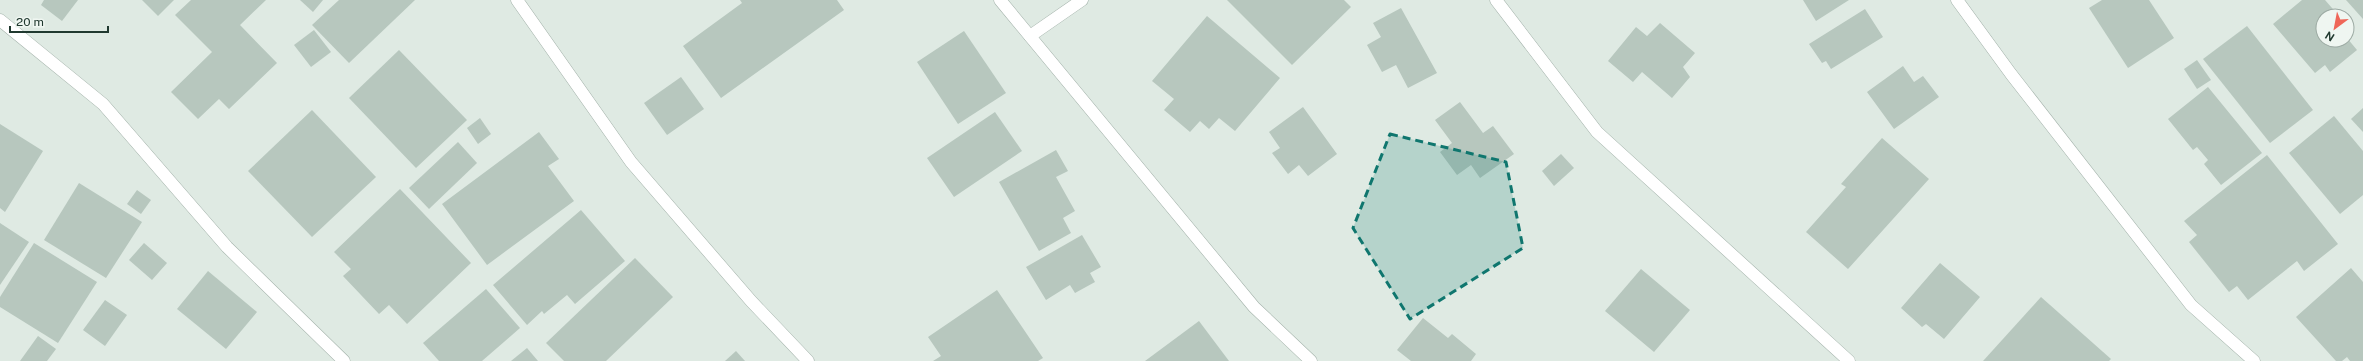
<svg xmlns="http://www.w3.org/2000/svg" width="2363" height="361" viewBox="0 0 2363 361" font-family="'Public Sans',sans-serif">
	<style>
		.building { fill: #b7c7be }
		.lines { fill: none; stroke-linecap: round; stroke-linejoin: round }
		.street-casing { stroke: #a2b1a9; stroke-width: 13 }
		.street { stroke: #fff; stroke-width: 12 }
		.marked { fill: #0f766e; fill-opacity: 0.2; stroke: #0f766e; stroke-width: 3; stroke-dasharray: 8 5; stroke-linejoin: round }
	</style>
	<rect width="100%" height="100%" fill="#dfeae3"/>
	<g class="building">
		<polygon points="44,0 78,0 62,21 41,5"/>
		<polygon points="142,0 174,0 158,16"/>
		<polygon points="191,0 266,0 240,25 277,63 229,109 219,99 198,119 171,92 212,52 175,15"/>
		<polygon points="300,0 323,0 313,12"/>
		<polygon points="339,0 415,0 349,63 312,25"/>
		<polygon points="740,0 837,0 844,10 721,98 683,46 742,3"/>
		<polygon points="1227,0 1344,0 1351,7 1292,65"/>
		<polygon points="1803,0 1849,0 1816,21"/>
		<polygon points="2102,0 2149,0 2174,38 2128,68 2089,8"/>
		<polygon points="2302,0 2325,0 2339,16 2323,16 2323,40 2347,40 2347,38 2357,50 2330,72 2325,65 2315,73 2273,24"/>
		<polygon points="2346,0 2363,0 2363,19"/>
		<polygon points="1401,8 1437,73 1408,88 1396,65 1382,72 1367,45 1381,37 1373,23"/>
		<polygon points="1865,9 1883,37 1831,69 1826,61 1822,63 1809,44"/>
		<polygon points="1207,16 1280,78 1235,131 1219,118 1209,129 1200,121 1190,132 1164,110 1174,99 1152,81"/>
		<polygon points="1660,23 1695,53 1683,67 1690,77 1672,98 1642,72 1633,82 1608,61 1636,27 1647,36"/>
		<polygon points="2247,26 2313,110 2270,143 2203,59"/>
		<polygon points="314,30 331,52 311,67 294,45"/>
		<polygon points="964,31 1006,93 958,124 917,62"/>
		<polygon points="399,50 467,120 416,168 349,98"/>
		<polygon points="2197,60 2211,80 2197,89 2184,69"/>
		<polygon points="1903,66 1914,82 1923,76 1939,97 1894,129 1867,92"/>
		<polygon points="681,77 704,109 667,135 644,103"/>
		<polygon points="2208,87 2262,153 2221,185 2204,164 2208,160 2197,147 2193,150 2168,119"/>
		<polygon points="1460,102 1483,133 1493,126 1514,154 1480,178 1471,165 1457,175 1440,152 1452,143 1435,120"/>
		<polygon points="1303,107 1337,154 1308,176 1299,165 1288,174 1272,153 1280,148 1269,132"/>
		<polygon points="2363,108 2363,132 2351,119"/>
		<polygon points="312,110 376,177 312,237 248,171"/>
		<polygon points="995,112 1022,151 954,197 927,158"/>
		<polygon points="2334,116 2363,151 2363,195 2340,214 2289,153"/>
		<polygon points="480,118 491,134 478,144 467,128"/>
		<polygon points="0,124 43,151 5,212 0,208"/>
		<polygon points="539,132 559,159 548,166 574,201 487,265 442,204"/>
		<polygon points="1882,138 1929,179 1848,269 1806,232 1846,187 1841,184"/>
		<polygon points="458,142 477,163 429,209 409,188"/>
		<polygon points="1056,150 1068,171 1056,177 1075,211 1063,218 1071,233 1039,251 999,182"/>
		<polygon points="1561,154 1574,168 1554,186 1542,171"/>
		<polygon points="2267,155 2338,244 2304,271 2297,261 2248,300 2237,286 2229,292 2189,242 2197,235 2184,221"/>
		<polygon points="79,183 142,222 106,278 44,240"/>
		<polygon points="400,189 471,263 407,324 389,305 379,314 343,276 351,269 334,252"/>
		<polygon points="137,190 151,200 141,214 127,204"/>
		<polygon points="581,210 625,261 575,304 567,295 544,314 542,311 527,325 493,285"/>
		<polygon points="0,223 29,242 0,285"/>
		<polygon points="1082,235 1101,267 1090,273 1095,282 1075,293 1070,285 1046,300 1026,267"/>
		<polygon points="34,243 97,282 58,343 0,307 0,297"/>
		<polygon points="144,243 167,263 152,280 129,260"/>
		<polygon points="635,258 673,297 606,361 564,361 546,343"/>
		<polygon points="1940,263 1980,297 1944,339 1926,324 1922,327 1901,308"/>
		<polygon points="2351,268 2363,282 2363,361 2350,361 2347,357 2342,361 2336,361 2296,317"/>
		<polygon points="1641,269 1690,310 1654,352 1605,311"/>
		<polygon points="208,271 257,312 226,349 177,309"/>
		<polygon points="486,289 520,328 482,361 439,361 423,343"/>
		<polygon points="997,290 1043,358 1038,361 933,361 941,356 928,337"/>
		<polygon points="2041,297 2111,359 2109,361 1983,361"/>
		<polygon points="105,300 127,315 105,346 83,330"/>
		<polygon points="1423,318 1448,338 1452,334 1476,354 1471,361 1411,361 1397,350"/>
		<polygon points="1199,321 1229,361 1145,361"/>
		<polygon points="38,336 56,349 47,361 20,361"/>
		<polygon points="527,348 538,361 511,361"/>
		<polygon points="736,351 745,361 725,361"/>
	</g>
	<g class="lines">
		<defs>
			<g id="street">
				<polyline points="517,0 631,162 751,301 808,361"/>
				<polyline points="1000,0 1254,307 1311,361"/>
				<polyline points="1496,0 1597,132 1849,361"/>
				<polyline points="1957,0 2011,74 2191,305 2254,361"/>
				<polyline points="0,20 103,104 227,247 344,361"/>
				<polyline points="1030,36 1082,0"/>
			</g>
		</defs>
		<use href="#street" class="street-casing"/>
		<use href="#street" class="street"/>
	</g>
	<path class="marked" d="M1390 134 1506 162 1523 248 1410 319 1353 228Z"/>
	<g transform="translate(2335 28) rotate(212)"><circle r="19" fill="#eff6f1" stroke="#9caaa3"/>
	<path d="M0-3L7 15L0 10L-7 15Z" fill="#ef6658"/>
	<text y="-6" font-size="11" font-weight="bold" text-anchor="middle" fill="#20392f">N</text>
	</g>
	<path d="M10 26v6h98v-6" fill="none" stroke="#20392f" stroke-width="2"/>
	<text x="16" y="26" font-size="12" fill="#20392f" stroke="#eff6f1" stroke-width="3" paint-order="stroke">20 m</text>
</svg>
